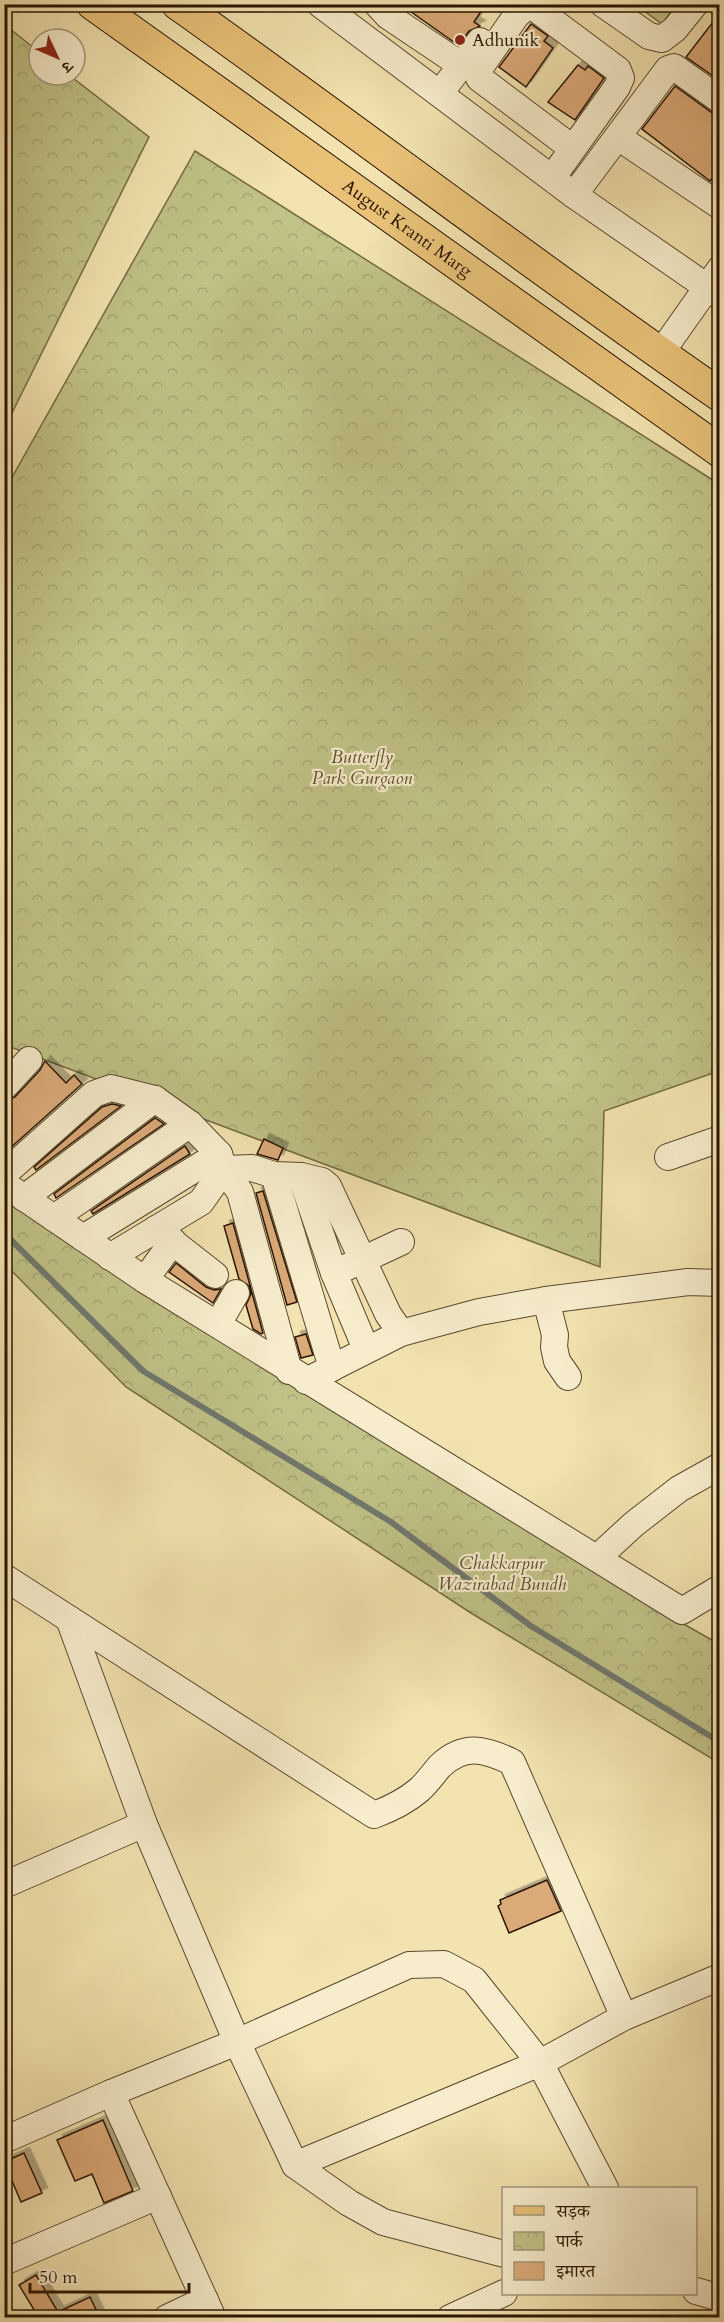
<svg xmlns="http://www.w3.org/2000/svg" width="724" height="2322" viewBox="0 0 724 2322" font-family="Cardo,'Noto Serif Devanagari',serif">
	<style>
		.park { fill: url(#park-crowns); stroke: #746b44; stroke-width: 1.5 }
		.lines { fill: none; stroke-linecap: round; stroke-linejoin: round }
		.stream { stroke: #70786e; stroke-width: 6 }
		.building { fill: #dbaa79; stroke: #291401; stroke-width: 1.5; filter: url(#shadow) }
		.minor-casing { stroke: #5b482d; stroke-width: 28 }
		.major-casing { stroke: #291401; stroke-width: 34 }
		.minor { stroke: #f7edcc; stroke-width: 26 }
		.major { stroke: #e9c278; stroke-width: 32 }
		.poi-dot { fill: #8f2418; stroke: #f7edcc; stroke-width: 2 }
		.labels { text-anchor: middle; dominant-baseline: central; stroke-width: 4.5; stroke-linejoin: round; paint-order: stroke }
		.poi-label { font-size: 18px; fill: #291401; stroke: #f7edcc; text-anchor: start }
		.street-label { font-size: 18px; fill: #291401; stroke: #f7edcc }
		.park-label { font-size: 18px; font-style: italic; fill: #5e5130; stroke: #f7edcc }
	</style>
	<defs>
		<pattern id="park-crowns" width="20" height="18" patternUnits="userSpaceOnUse" patternTransform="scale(1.5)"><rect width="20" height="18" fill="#c0c287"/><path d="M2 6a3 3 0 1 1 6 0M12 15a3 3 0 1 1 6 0" fill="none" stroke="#a5a673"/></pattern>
		<filter id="shadow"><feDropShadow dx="5.5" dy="-5.5" stdDeviation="0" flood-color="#0004"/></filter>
	</defs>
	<rect width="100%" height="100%" fill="#f2e3b0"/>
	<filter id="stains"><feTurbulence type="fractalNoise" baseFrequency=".00333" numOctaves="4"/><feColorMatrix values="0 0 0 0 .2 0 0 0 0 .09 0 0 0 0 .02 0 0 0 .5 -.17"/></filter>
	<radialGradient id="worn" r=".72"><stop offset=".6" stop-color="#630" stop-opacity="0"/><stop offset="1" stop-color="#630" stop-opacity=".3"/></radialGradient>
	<g class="park">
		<polygon points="636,5 676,5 662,24"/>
		<polygon points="5,25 39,52 39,75 69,75 149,137 5,427"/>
		<polygon points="195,151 719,484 719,1071 604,1111 600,1267 5,1045 5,490"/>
		<polygon points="4,1193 652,1606 719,1644 719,1763 471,1613 126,1387 5,1264"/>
	</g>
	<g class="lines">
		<polyline class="stream" points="4,1233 143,1371 391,1522 531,1626 720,1742"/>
	</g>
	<g class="building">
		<polygon points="400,4 486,4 474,22 480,26 469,31 458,45"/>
		<polygon points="720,13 720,81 686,57"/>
		<polygon points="531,24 548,36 544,41 553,48 526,87 499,67"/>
		<polygon points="578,65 585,70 588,66 604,78 575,120 548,102"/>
		<polygon points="675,86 711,112 720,115 720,169 710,181 642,129"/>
		<polygon points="45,1061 66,1083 74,1075 82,1084 8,1150 4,1146 4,1102 15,1097 40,1070"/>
		<polygon points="112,1104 121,1106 36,1170 34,1167 102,1107"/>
		<polygon points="155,1118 164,1124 56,1198 54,1194"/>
		<polygon points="264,1139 283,1148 278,1160 257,1154"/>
		<polygon points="185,1146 190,1154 93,1214 91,1211"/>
		<polygon points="263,1191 297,1302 287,1305 256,1193"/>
		<polygon points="233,1223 263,1333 261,1334 253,1329 246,1305 251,1294 249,1286 239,1279 224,1226"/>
		<polygon points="176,1263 206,1287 214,1290 221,1289 213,1303 169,1272"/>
		<polygon points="306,1334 313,1355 301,1358 295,1337"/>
		<polygon points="547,1880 561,1911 509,1933 498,1906 501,1904 500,1900"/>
		<polygon points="103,2120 133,2191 104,2203 92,2174 75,2181 57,2140"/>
		<polygon points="24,2153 42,2193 21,2202 4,2162"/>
		<polygon points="36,2275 58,2312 90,2297 100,2318 39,2318 19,2285"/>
	</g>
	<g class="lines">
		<defs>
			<g id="minor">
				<polyline points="320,4 574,195 720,296"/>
				<polyline points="377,4 388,16 461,65"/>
				<polyline points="603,4 649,36 662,39 675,29 695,4"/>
				<polyline points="440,93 480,41"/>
				<polyline points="618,137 720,206"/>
				<polyline points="552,178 617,87 621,78 618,70 535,8 527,6 516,16 477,72 479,78 572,148"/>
				<polyline points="574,195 668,69 674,67 720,100"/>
				<polyline points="660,354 720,269"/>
				<polyline points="4,1087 29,1060"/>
				<polyline points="668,1157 720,1139"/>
				<polyline points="224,1169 252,1168 274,1175 301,1176 322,1181 328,1186 388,1314 401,1333"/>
				<polyline points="224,1169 240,1192 289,1371"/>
				<polyline points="4,1174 94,1094 111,1088 155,1099 190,1124 219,1154 224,1169 201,1202 110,1257"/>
				<polyline points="274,1175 332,1368"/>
				<polyline points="301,1176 334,1273"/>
				<polyline points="4,1184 145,1280 682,1611 720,1588"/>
				<polyline points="24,1198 155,1099"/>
				<polyline points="54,1218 190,1124"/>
				<polyline points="156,1229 215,1275"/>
				<polyline points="83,1238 219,1154"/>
				<polyline points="145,1280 173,1241"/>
				<polyline points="546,1300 555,1335 554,1347 557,1361 568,1377"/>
				<polyline points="218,1324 236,1293"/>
				<polyline points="366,1349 334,1273 401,1242"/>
				<polyline points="306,1381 401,1333 479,1312 546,1300 688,1282 720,1283"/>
				<polyline points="597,1558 634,1524 679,1489 720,1466"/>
				<path d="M4 1577 374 1815C390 1809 405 1802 419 1790 427 1783 433 1774 440 1766 464 1743 485 1749 512 1762L624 2017"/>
				<polyline points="69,1619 144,1824 237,2042 295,2165 349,2203 383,2222 504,2254"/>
				<polyline points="4,1885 144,1824"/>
				<polyline points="111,2093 213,2318"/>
				<polyline points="4,2140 111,2093 237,2042 409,1965 444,1964 474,1980 540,2063 605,2188"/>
				<polyline points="295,2165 540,2063 624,2017 720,1977"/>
				<polyline points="4,2262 158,2196"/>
				<polyline points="696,2291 720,2298"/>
				<polyline points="167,2318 205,2300"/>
				<polyline points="450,2318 504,2293"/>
			</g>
			<g id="major">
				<path id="s1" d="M93 4 720 451"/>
				<path d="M178 4C360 133 537 269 720 395"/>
			</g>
		</defs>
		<use href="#minor" class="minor-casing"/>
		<use href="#major" class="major-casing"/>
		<use href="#minor" class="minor"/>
		<use href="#major" class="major"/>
	</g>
	<circle class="poi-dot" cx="460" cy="40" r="6"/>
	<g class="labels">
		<g class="poi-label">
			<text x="472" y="40">Adhunik</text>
		</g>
		<g class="street-label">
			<text stroke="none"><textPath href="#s1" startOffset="386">August Kranti Marg</textPath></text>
		</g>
		<g class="park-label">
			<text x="362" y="757">Butterfly<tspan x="362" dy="21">Park Gurgaon</tspan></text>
			<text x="502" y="1563">Chakkarpur<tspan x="502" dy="21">Wazirabad Bundh</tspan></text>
		</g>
	</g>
	<rect width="724" height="2322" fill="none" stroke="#f2e3b0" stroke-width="24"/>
	<rect x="6" y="6" width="712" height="2310" fill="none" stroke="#291401" stroke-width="3"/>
	<rect x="12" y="12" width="700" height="2298" fill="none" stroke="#291401" stroke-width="1.5"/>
	<rect x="502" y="2187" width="195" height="108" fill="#f7edcc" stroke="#a5967b" stroke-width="1.5"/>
	<rect x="514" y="2206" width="30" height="9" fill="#e9c278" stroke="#a5967b" stroke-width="1.5"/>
	<text x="556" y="2217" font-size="18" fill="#291401">सड़क</text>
	<rect x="514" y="2232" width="30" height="18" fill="url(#park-crowns)" stroke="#a5967b" stroke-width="1.5"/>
	<text x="556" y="2247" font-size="18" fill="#291401">पार्क</text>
	<rect x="514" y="2262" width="30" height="18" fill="#dbaa79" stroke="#a5967b" stroke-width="1.5"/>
	<text x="556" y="2277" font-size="18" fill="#291401">इमारत</text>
	<g transform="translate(57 57) rotate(134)"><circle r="28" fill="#f7edcc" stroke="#a5967b" stroke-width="1.5"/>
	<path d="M0-4.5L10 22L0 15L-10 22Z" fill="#8f2418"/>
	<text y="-9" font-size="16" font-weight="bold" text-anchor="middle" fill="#291401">उ</text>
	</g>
	<path d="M30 2283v9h159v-9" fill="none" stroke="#291401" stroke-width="3"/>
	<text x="39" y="2283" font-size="18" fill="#291401" stroke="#f7edcc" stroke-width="4.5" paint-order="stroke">50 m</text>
	<rect width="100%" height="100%" filter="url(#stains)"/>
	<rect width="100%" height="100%" fill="url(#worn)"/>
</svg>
